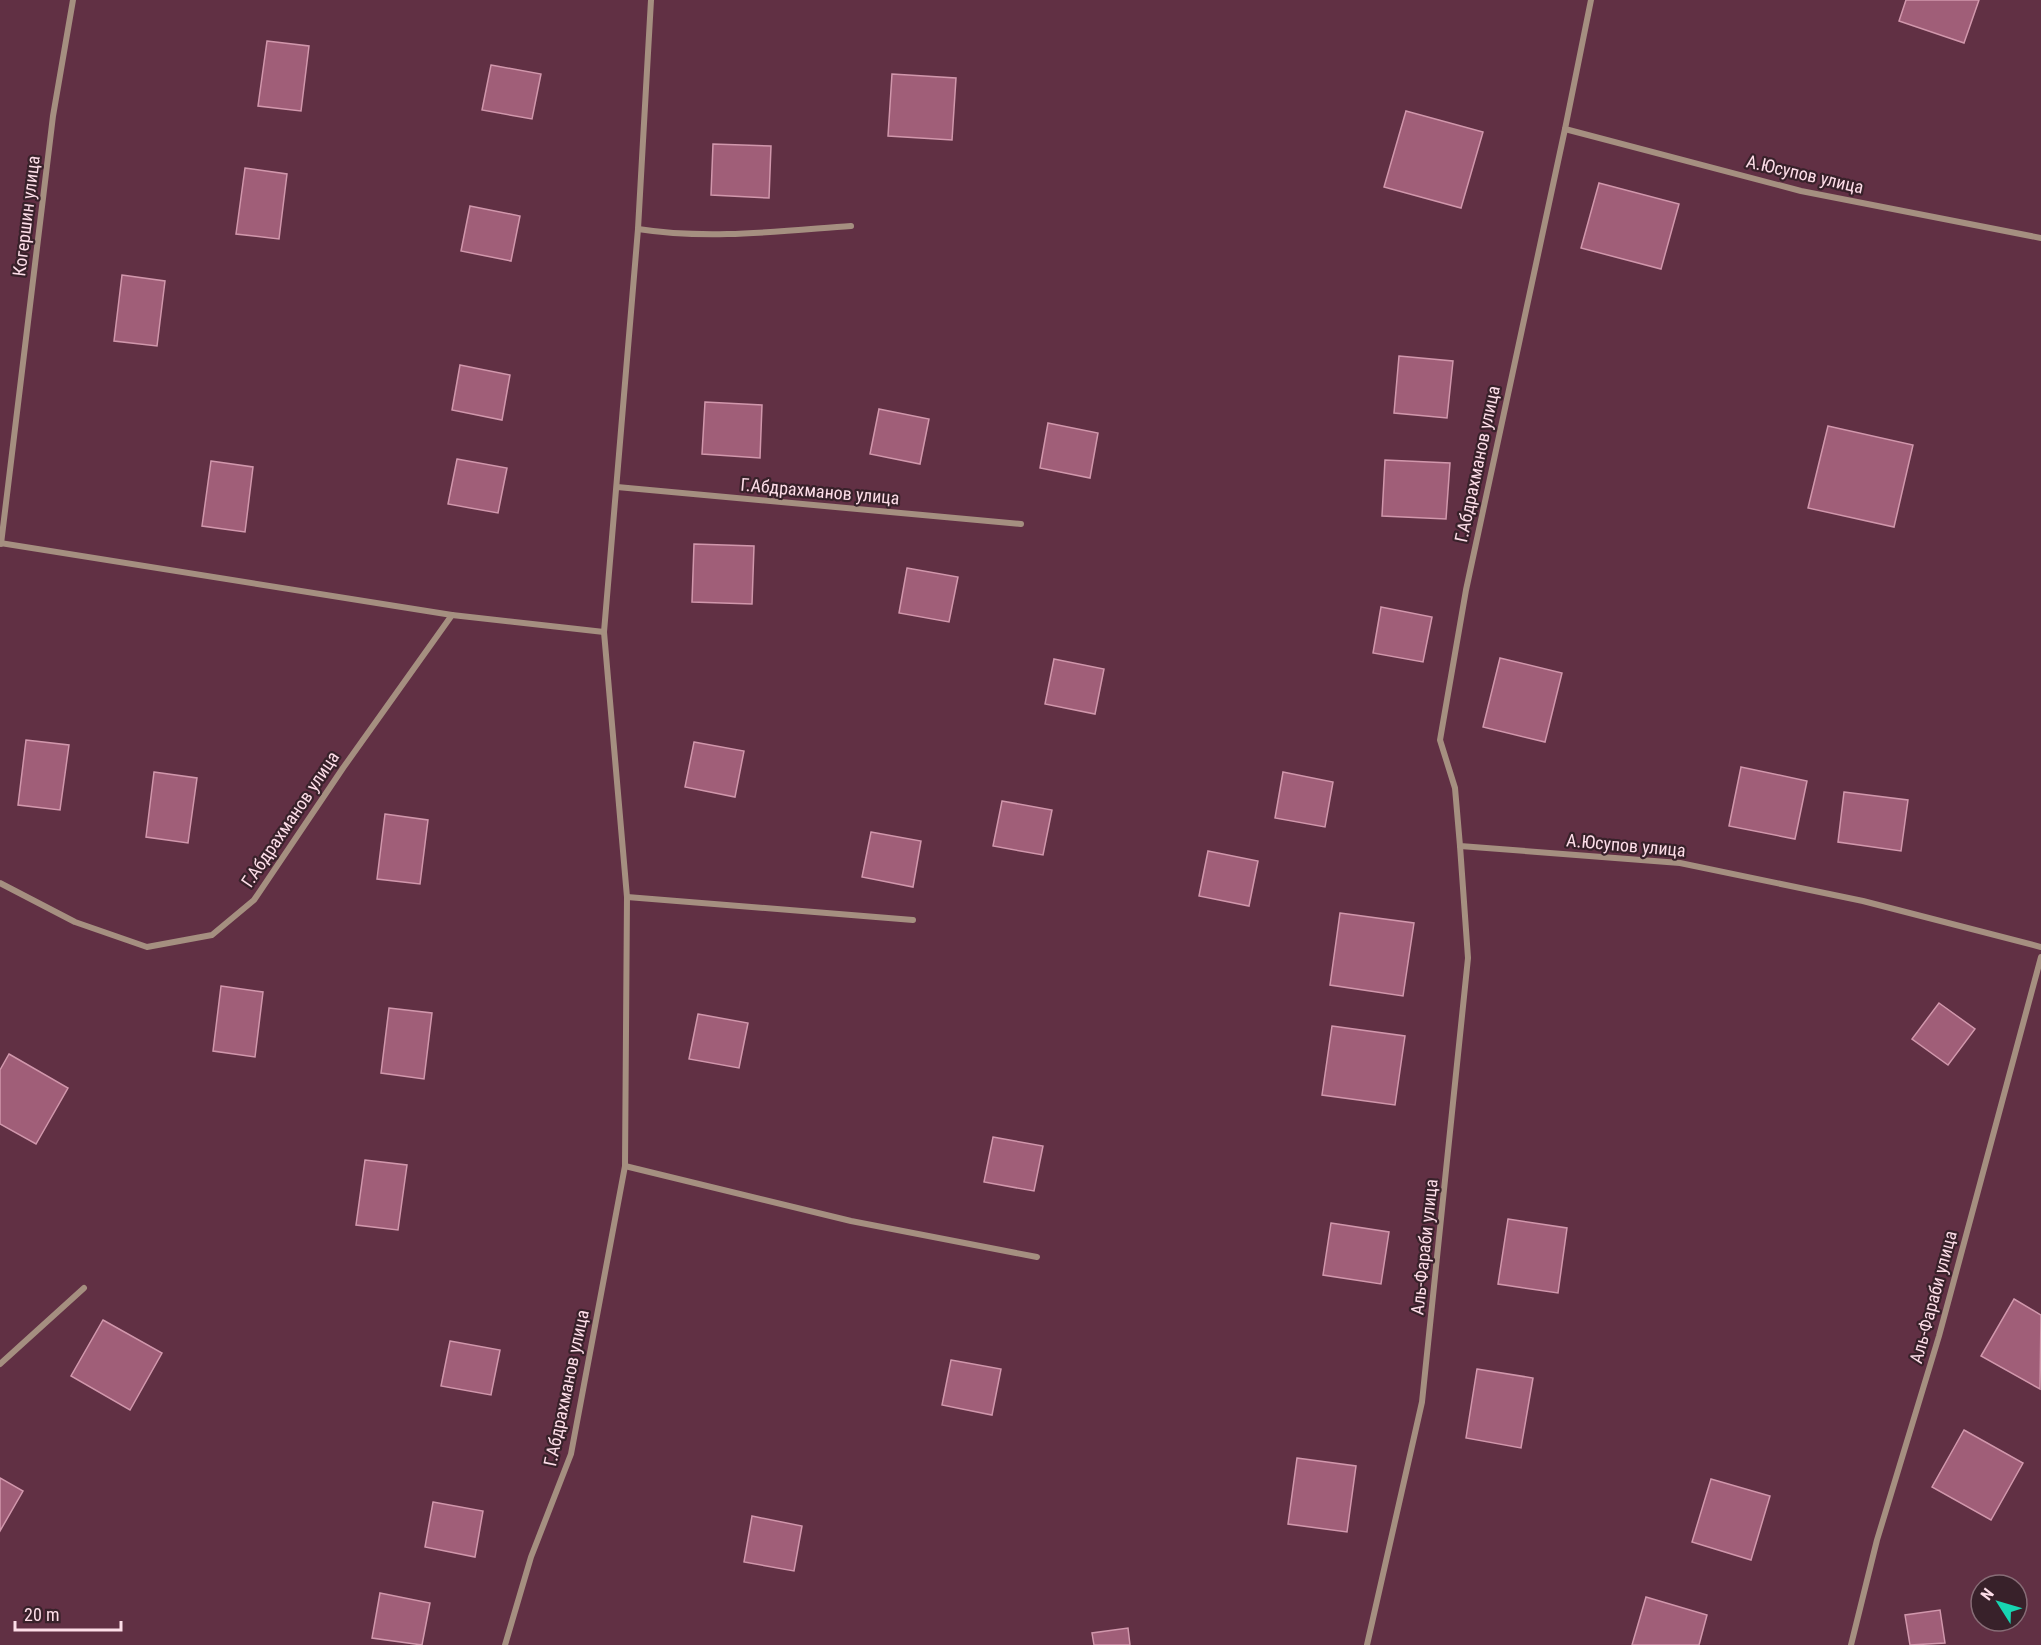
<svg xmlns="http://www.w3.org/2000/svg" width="2041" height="1645" viewBox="0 0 2041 1645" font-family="'Roboto Condensed',sans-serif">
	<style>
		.building { fill: #a05e78; stroke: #d197ac; stroke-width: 1.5 }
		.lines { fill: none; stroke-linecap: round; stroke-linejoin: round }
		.minor { stroke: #a58f80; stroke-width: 6 }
		.labels { text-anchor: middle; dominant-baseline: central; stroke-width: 4.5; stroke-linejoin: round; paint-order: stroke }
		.street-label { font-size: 18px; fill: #fddde8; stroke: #38212a }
	</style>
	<rect width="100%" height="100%" fill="#613044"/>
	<g class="building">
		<polygon points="1906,0 1979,0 1964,43 1899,21"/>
		<polygon points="267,41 309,46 301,111 258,106"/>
		<polygon points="491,65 541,74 532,119 482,110"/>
		<polygon points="892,74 956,78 952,140 888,136"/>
		<polygon points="1406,111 1483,132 1461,208 1384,187"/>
		<polygon points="713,144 771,146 769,198 711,195"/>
		<polygon points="245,168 287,174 279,239 236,234"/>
		<polygon points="1599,183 1679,204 1661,269 1581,248"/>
		<polygon points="470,206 520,216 511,261 461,251"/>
		<polygon points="122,275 165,281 157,346 114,341"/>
		<polygon points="1399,356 1453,361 1447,418 1394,413"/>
		<polygon points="460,365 510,375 502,420 452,410"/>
		<polygon points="705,402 762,405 760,458 702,454"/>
		<polygon points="879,409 929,419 920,464 870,454"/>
		<polygon points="1048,423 1098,433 1090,478 1040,468"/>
		<polygon points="1828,426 1913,445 1894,527 1808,508"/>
		<polygon points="457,459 507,468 498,513 448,504"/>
		<polygon points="1385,460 1450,463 1446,519 1382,516"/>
		<polygon points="211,461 253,467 245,532 202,526"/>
		<polygon points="694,544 754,546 752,604 692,602"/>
		<polygon points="907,568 958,577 949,622 899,613"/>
		<polygon points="1381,607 1432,617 1423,662 1373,653"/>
		<polygon points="1500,658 1562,673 1545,742 1483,727"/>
		<polygon points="1054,659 1104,669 1095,714 1045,704"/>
		<polygon points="26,740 69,745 60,810 18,805"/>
		<polygon points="694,742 744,751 735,797 685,787"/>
		<polygon points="1741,767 1807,781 1795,839 1729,826"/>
		<polygon points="154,772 197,778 188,843 146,837"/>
		<polygon points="1283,772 1333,782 1325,827 1275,818"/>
		<polygon points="1844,792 1908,800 1901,851 1838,842"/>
		<polygon points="1002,801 1052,810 1043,855 993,846"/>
		<polygon points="385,814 428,820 420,884 377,879"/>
		<polygon points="871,832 921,841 913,887 862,877"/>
		<polygon points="1208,851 1258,861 1249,906 1199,896"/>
		<polygon points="1340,913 1414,923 1403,996 1330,985"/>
		<polygon points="221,986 263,992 255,1057 213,1051"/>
		<polygon points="1939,1003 1975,1029 1948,1065 1912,1039"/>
		<polygon points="389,1008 432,1013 424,1079 381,1073"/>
		<polygon points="698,1014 748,1023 739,1068 689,1059"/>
		<polygon points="1332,1026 1405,1036 1395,1105 1322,1095"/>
		<polygon points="9,1054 68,1088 36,1144 0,1124 0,1070"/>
		<polygon points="993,1137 1043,1146 1034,1191 984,1182"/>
		<polygon points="365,1160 407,1165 398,1230 356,1225"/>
		<polygon points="1508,1219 1567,1228 1558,1293 1498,1284"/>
		<polygon points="1331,1223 1389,1232 1381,1284 1323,1275"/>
		<polygon points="2014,1299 2041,1315 2040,1389 1981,1356"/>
		<polygon points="103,1320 162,1353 130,1410 71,1376"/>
		<polygon points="450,1341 500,1350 491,1395 441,1386"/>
		<polygon points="951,1360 1001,1369 992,1415 942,1405"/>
		<polygon points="1477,1369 1533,1378 1521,1448 1466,1438"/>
		<polygon points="1964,1430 2023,1463 1991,1520 1932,1487"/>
		<polygon points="1297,1458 1356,1466 1347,1532 1288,1524"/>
		<polygon points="0,1478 23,1491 0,1531"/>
		<polygon points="1711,1479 1770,1496 1751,1560 1692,1542"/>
		<polygon points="433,1502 483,1511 475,1557 425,1547"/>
		<polygon points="752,1516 802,1526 794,1571 744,1562"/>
		<polygon points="380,1593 430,1603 422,1645 372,1638"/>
		<polygon points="1646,1597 1707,1615 1699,1645 1632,1645"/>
		<polygon points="1940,1610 1945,1643 1910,1645 1905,1615"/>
		<polygon points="1128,1628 1130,1645 1094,1645 1092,1633"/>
	</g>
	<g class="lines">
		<g class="minor">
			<polyline points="1591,0 1565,129 1801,191 2041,238"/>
			<polyline points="1565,129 1466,590 1440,740 1455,788 1460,846 1680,863 1863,901 2041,947"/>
			<path d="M638 229C708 240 781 231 851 226"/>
			<polyline points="617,487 1021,524"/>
			<polyline points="0,543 452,615"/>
			<polyline points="1,544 53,116 73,0"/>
			<polyline points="0,883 75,922 147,947 212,935 254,900 343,768 452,615 604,632"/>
			<polyline points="627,897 913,920"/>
			<polyline points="625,1166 851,1221 1037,1257"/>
			<polyline points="0,1364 84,1288"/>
			<polyline points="505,1645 531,1557 571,1454 625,1166 627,897 604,632 638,229 651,0"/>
			<polyline points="1367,1645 1422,1402 1468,958 1460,846"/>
			<polyline points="1851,1645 1877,1540 1939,1336 2041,957"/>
		</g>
	</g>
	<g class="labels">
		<g class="street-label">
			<text transform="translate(1805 174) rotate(13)">А.Юсупов улица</text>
			<text transform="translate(26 216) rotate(-83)">Когершин улица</text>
			<text transform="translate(1477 464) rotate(-78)">Г.Абдрахманов улица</text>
			<text transform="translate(820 491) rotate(5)">Г.Абдрахманов улица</text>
			<text transform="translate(290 819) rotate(-56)">Г.Абдрахманов улица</text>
			<text transform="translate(1626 845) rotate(5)">А.Юсупов улица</text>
			<text transform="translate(1424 1247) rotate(-84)">Аль-Фараби улица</text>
			<text transform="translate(1933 1297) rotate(-75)">Аль-Фараби улица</text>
			<text transform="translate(566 1388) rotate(-78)">Г.Абдрахманов улица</text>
		</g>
	</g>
	<g transform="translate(1999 1603) rotate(307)"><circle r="28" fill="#38212a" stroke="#876c76" stroke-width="1.5"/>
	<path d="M0-4.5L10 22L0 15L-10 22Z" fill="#17d5b2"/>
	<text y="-9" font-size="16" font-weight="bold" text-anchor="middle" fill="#fddde8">N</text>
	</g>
	<path d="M15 1621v9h106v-9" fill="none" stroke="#fddde8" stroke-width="3"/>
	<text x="24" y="1621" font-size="18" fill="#fddde8" stroke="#38212a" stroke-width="4.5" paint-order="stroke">20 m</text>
</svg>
